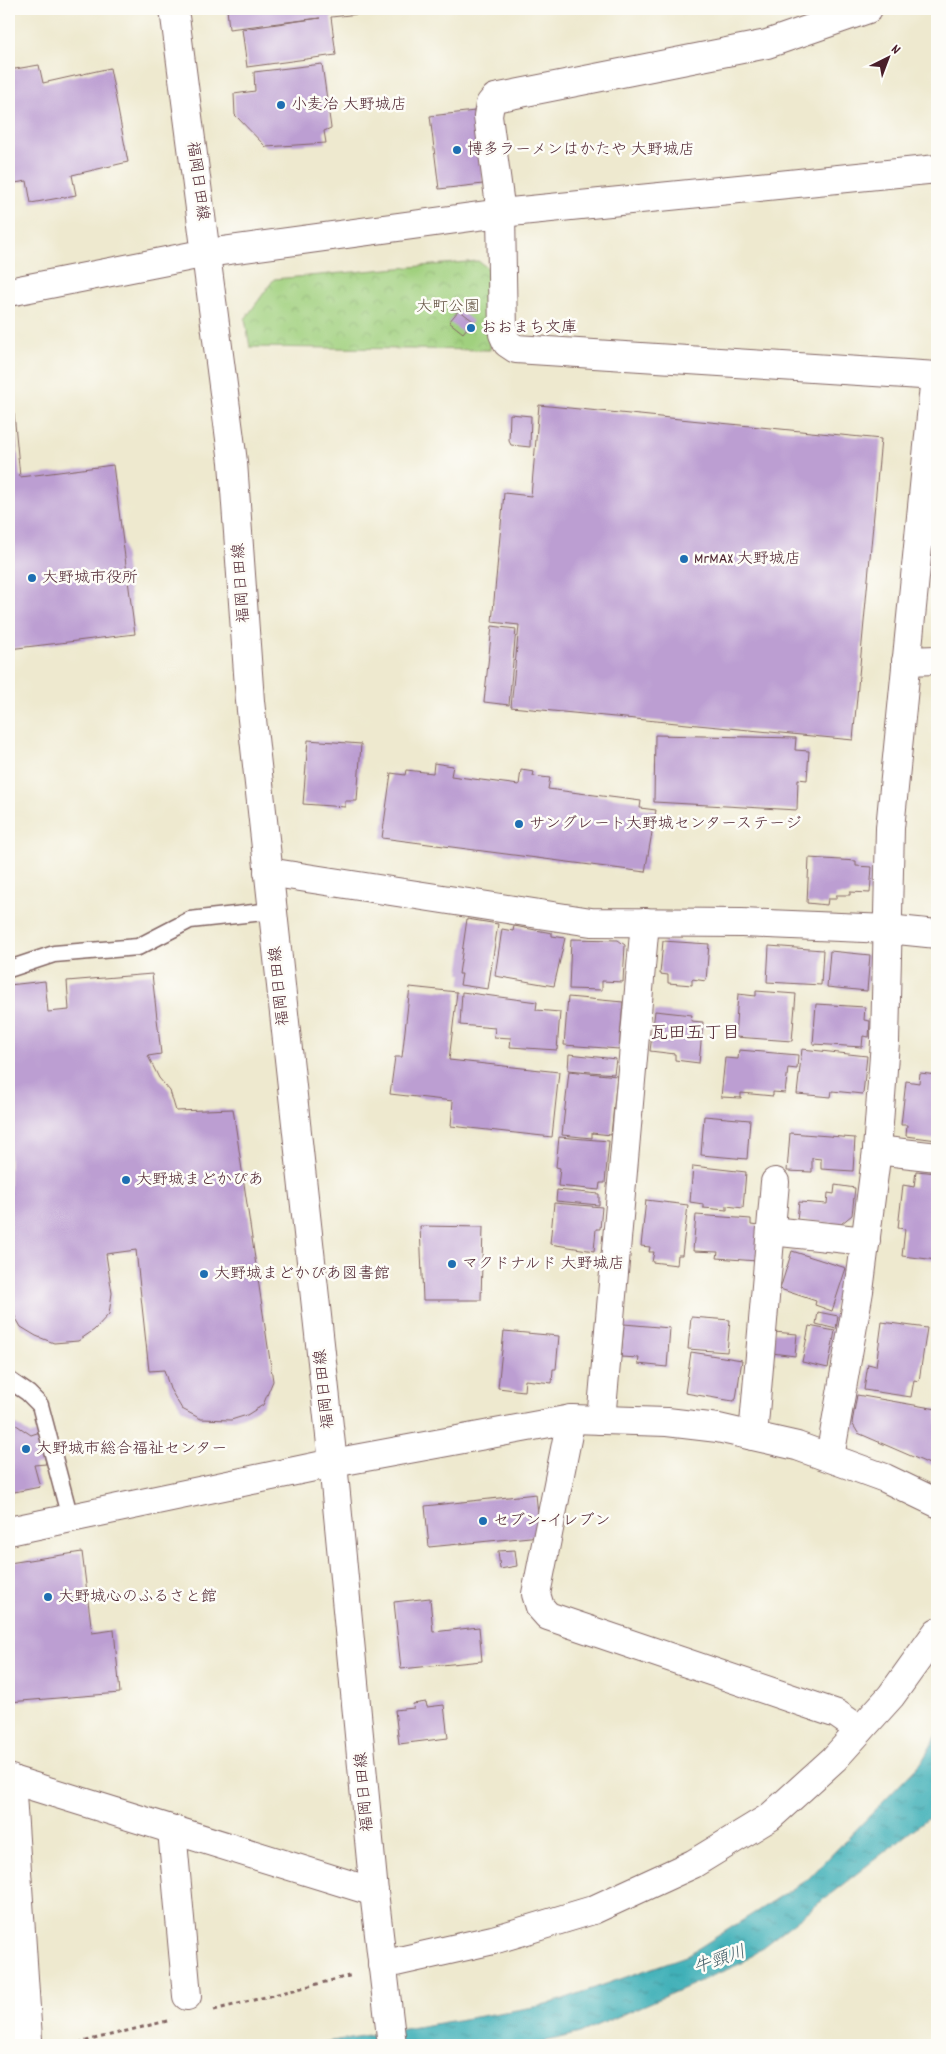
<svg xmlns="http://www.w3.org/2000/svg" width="946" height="2054" viewBox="0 0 946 2054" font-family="Dekko,'Klee One',sans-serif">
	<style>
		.park { fill: url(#park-crowns); stroke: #757854 }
		.water { fill: url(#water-ripples); stroke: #456872 }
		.building { fill: #bc9ed2 }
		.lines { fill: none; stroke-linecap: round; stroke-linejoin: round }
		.service-casing { stroke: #836664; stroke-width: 19 }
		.minor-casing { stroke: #836664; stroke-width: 30 }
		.tertiary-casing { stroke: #836664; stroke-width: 30 }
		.secondary-casing { stroke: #836664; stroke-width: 30 }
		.path { stroke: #836664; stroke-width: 3; stroke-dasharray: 4 4; stroke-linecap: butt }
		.service { stroke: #fff; stroke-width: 16 }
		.minor { stroke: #fff; stroke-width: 28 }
		.tertiary { stroke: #fff; stroke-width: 28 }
		.secondary { stroke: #fff; stroke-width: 28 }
		.poi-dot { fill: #1f6fb2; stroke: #fdfcf7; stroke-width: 2 }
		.labels { text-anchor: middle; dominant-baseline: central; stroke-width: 5; stroke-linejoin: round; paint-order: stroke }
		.poi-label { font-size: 16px; fill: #4a1f2b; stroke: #fdfcf7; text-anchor: start }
		.street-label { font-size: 16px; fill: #4a1f2b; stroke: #fdfcf7 }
		.park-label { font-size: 16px; fill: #645444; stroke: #fdfcf7 }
		.neighbourhood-label { font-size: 18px; fill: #4a1f2b; stroke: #fdfcf7 }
		.water-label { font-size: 18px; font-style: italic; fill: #46606a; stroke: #fdfcf7 }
	</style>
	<defs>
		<pattern id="park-crowns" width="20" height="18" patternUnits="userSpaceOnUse" patternTransform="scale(1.25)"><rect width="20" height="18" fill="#a0d07e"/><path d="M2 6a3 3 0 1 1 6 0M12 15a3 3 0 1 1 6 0" fill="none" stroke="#8bb26d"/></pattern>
		<pattern id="water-ripples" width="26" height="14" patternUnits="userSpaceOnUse" patternTransform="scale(1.25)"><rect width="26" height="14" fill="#40b0b8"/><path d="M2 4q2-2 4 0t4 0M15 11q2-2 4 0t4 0" fill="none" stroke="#388f96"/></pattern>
	</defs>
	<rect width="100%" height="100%" fill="#fdfcf7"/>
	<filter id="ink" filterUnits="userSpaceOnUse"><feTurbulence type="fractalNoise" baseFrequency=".02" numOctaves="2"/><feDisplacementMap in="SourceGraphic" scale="10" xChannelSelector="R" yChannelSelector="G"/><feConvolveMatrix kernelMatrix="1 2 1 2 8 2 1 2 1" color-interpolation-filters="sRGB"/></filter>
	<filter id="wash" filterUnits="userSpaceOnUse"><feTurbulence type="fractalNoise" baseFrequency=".0096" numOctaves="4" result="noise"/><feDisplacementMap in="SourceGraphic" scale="20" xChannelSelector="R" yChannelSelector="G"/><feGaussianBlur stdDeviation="1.12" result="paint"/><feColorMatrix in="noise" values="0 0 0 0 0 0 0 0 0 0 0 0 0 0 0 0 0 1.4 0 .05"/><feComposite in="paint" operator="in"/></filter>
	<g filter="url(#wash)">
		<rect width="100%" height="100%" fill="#eee9cf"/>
		<polygon class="park" points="478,261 491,270 490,350 250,347 245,319 274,279"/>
		<polygon class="water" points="937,1735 937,1811 742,1963 580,2033 530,2045 309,2045 546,2005 686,1956 808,1879 921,1763"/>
		<g id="blocks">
			<g class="building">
				<polygon points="227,9 368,9 368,13 331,17 336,55 247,67 242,29 320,18 229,29"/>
				<polygon points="322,64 331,128 324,131 326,143 266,147 235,115 234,94 255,91 254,72"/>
				<polygon points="39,65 43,83 110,68 128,162 72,175 76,195 31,203 27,181 9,184 9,70"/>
				<polygon points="475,111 483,184 439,189 430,116"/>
				<polygon points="459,310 473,321 463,333 449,322"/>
				<polygon points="539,405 881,439 853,740 511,707 519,625 492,622 504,493 531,496"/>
				<polygon points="14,413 20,477 113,465 135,634 9,649 9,414"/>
				<polygon points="510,414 531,416 530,447 511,445 509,441"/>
				<polygon points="492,626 516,629 509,705 484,702"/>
				<polygon points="655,735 796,738 795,750 809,751 807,780 798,779 797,810 654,802"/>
				<polygon points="308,740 361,744 357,801 345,801 345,807 303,804"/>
				<polygon points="434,763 453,766 451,776 519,785 521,770 534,772 533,776 550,778 548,789 641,801 640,808 656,810 645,872 382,838 391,773 405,775 406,770 433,773"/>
				<polygon points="809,858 856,861 856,866 872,867 870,893 850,892 850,895 836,895 836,899 828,899 827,905 807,903"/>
				<polygon points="467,919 498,924 488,989 460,985 462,974 459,974"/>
				<polygon points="514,926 552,933 552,936 565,938 554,986 495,976 502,929 513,931"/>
				<polygon points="571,939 618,940 625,945 623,982 602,981 602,990 569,989"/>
				<polygon points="663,941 709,944 706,981 692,979 692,985 668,983 668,975 660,974"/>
				<polygon points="769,946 823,950 821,985 767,982"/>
				<polygon points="830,951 870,955 867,991 827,987"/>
				<polygon points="152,974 161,1054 148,1056 159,1078 170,1091 176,1111 233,1109 273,1381 263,1405 247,1415 231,1420 201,1419 182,1409 170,1389 164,1370 149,1371 136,1250 106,1254 112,1293 109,1314 94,1330 78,1341 54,1343 36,1336 21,1327 10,1308 9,985 45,981 48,1012 69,1010 67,981"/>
				<polygon points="410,987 457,992 449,1060 559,1072 552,1137 451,1126 453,1101 390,1094 395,1057 402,1057"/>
				<polygon points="756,991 796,994 792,1041 735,1037 738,994 756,996"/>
				<polygon points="462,992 537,1002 536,1010 560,1012 557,1050 510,1047 511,1038 494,1037 495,1028 460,1025"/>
				<polygon points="568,997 623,1002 619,1049 564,1045"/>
				<polygon points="816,1004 865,1007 864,1020 870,1021 869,1037 863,1036 862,1047 813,1044"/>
				<polygon points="655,1011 692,1015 691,1021 703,1022 699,1063 675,1060 675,1054 650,1051"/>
				<polygon points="802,1049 867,1056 863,1094 832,1091 831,1097 797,1094"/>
				<polygon points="739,1050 798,1055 797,1069 788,1068 785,1093 773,1092 773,1096 741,1093 741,1098 721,1097 725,1058 738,1059"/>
				<polygon points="569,1054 616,1059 614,1074 568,1070"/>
				<polygon points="569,1071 617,1076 611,1135 592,1133 592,1138 562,1135"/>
				<polygon points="920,1073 937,1075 937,1140 906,1136 907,1125 901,1125 906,1081 919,1083"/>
				<polygon points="704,1116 750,1120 747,1159 701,1155"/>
				<polygon points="790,1133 855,1138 853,1171 821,1169 821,1159 812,1158 812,1172 787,1171"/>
				<polygon points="559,1137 609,1141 605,1183 600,1183 599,1190 558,1186 560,1168 556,1167"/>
				<polygon points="693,1166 746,1172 743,1208 727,1206 727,1210 703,1208 703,1204 690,1202"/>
				<polygon points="916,1171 937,1173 937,1260 902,1256 905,1229 898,1228 903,1185 914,1187"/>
				<polygon points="835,1185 855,1188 852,1215 841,1224 797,1220 799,1202 827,1204 828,1193 834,1194"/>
				<polygon points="557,1190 599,1194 599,1205 556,1201"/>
				<polygon points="646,1200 688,1205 682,1255 678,1255 677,1265 652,1262 654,1252 649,1252 650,1247 641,1246"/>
				<polygon points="554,1203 602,1207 600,1229 596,1229 594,1251 550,1244"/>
				<polygon points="696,1215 751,1219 751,1225 758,1226 757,1261 717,1258 718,1252 693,1251"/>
				<polygon points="420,1226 483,1227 481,1300 423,1300"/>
				<polygon points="792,1251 846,1268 832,1311 815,1305 816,1301 780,1289"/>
				<polygon points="818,1312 838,1316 836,1329 816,1324"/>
				<polygon points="691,1317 730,1320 727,1352 688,1349"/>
				<polygon points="882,1322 927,1328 919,1381 914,1380 911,1397 864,1390 868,1364 876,1366"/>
				<polygon points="624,1324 670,1328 667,1367 638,1364 639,1358 621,1357"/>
				<polygon points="809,1326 835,1331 828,1368 802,1362"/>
				<polygon points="504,1331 559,1336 556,1369 553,1369 552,1383 525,1380 524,1391 498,1388"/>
				<polygon points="774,1332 797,1334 795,1356 772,1353"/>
				<polygon points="691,1352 742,1360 736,1399 733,1401 685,1393"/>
				<polygon points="857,1395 937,1409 937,1442 934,1466 858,1433 852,1423"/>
				<polygon points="9,1420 31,1435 40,1432 46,1464 34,1465 40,1487 9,1493"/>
				<polygon points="536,1494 540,1536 429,1547 425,1506"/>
				<polygon points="515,1550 517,1566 500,1569 498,1551"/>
				<polygon points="82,1552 92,1633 114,1630 120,1693 9,1702 9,1563"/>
				<polygon points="430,1598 433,1632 479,1627 482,1661 401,1669 394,1602"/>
				<polygon points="426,1702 427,1707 444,1705 448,1738 399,1744 395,1710 414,1708 413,1704"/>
			</g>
		</g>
	</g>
	<g filter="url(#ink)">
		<use href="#blocks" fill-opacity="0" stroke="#836664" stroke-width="1"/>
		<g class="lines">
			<defs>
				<g id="service">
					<polyline points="9,969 54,954 138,947 190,920 272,911"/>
					<polyline points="9,1380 28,1393 40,1405 70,1518"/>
				</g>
				<g id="minor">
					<polyline points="868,9 767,44 495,98 490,104 488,116 501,213 503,334 507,343 516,349 937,376"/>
					<polyline points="906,661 937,660"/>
					<polyline points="268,872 591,922 742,923 888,929 937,934"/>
					<polyline points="877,1150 937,1157"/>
					<polyline points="771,1231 866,1241"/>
					<polyline points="571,1419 536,1594 540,1607 548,1616 837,1714 860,1730"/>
					<polyline points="601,1420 645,922"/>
					<polyline points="753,1436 775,1182"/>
					<polyline points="830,1457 859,1291 877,1150 885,1042 890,828 935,376"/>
					<polyline points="9,1779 374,1892"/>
					<polyline points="172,1830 187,1996"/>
					<polyline points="382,1965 493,1940 593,1910 693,1864 770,1817 834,1759 891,1696 937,1632"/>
					<polyline points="9,2040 28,2039 11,1779"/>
				</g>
				<g id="tertiary">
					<polyline points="9,292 207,253 501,213 937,169"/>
					<polyline points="9,1531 333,1463 571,1419 667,1422 718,1428 797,1446 885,1478 937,1503"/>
				</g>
				<polyline id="secondary" points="174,9 233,462 250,701 333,1463 374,1892 392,2045"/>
			</defs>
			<use href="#service" class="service-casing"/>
			<use href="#minor" class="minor-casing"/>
			<use href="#tertiary" class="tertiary-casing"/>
			<use href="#secondary" class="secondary-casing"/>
			<g class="path">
				<polyline points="214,2010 353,1975"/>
				<polyline points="70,2045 171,2020"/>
			</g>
			<use href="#service" class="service"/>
			<use href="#minor" class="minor"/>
			<use href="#tertiary" class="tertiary"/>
			<use href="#secondary" class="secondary"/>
		</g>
	</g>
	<g class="poi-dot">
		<circle cx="281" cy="105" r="5"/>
		<circle cx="457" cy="150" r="5"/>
		<circle cx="471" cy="328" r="5"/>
		<circle cx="684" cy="559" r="5"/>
		<circle cx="32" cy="578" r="5"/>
		<circle cx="519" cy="824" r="5"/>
		<circle cx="126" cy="1180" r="5"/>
		<circle cx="452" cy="1264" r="5"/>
		<circle cx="204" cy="1274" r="5"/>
		<circle cx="26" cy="1449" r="5"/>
		<circle cx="483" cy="1521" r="5"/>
		<circle cx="48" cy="1597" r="5"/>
	</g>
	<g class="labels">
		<g class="poi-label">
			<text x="291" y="105">小麦冶 大野城店</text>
			<text x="467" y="150">博多ラーメンはかたや 大野城店</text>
			<text x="481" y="328">おおまち文庫</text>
			<text x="694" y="559">MrMAX 大野城店</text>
			<text x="42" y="578">大野城市役所</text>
			<text x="529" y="824">サングレート大野城センターステージ</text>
			<text x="136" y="1180">大野城まどかぴあ</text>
			<text x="462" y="1264">マクドナルド 大野城店</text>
			<text x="214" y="1274">大野城まどかぴあ図書館</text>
			<text x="36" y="1449">大野城市総合福祉センター</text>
			<text x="493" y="1521">セブン-イレブン</text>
			<text x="58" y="1597">大野城心のふるさと館</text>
		</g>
		<g class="street-label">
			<text transform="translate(197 181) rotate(82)">福岡日田線</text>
			<text transform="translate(242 583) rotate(-94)">福岡日田線</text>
			<text transform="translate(280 986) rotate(-96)">福岡日田線</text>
			<text transform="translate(325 1389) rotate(-96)">福岡日田線</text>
			<text transform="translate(365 1792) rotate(-95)">福岡日田線</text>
		</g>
		<g class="park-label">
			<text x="448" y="307">大町公園</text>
		</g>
		<g class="neighbourhood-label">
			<text x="695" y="1034">瓦田五丁目</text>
		</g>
		<g class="water-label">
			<text transform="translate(720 1961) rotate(-19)">牛頸川</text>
		</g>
	</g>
	<rect width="946" height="2054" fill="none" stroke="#fdfcf7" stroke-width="30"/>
	<g transform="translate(888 58) rotate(42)" stroke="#fdfcf7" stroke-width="4" paint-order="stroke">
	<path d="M0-4L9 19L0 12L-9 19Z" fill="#4a1f2b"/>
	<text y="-8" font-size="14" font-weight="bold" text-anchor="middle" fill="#4a1f2b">N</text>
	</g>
</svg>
